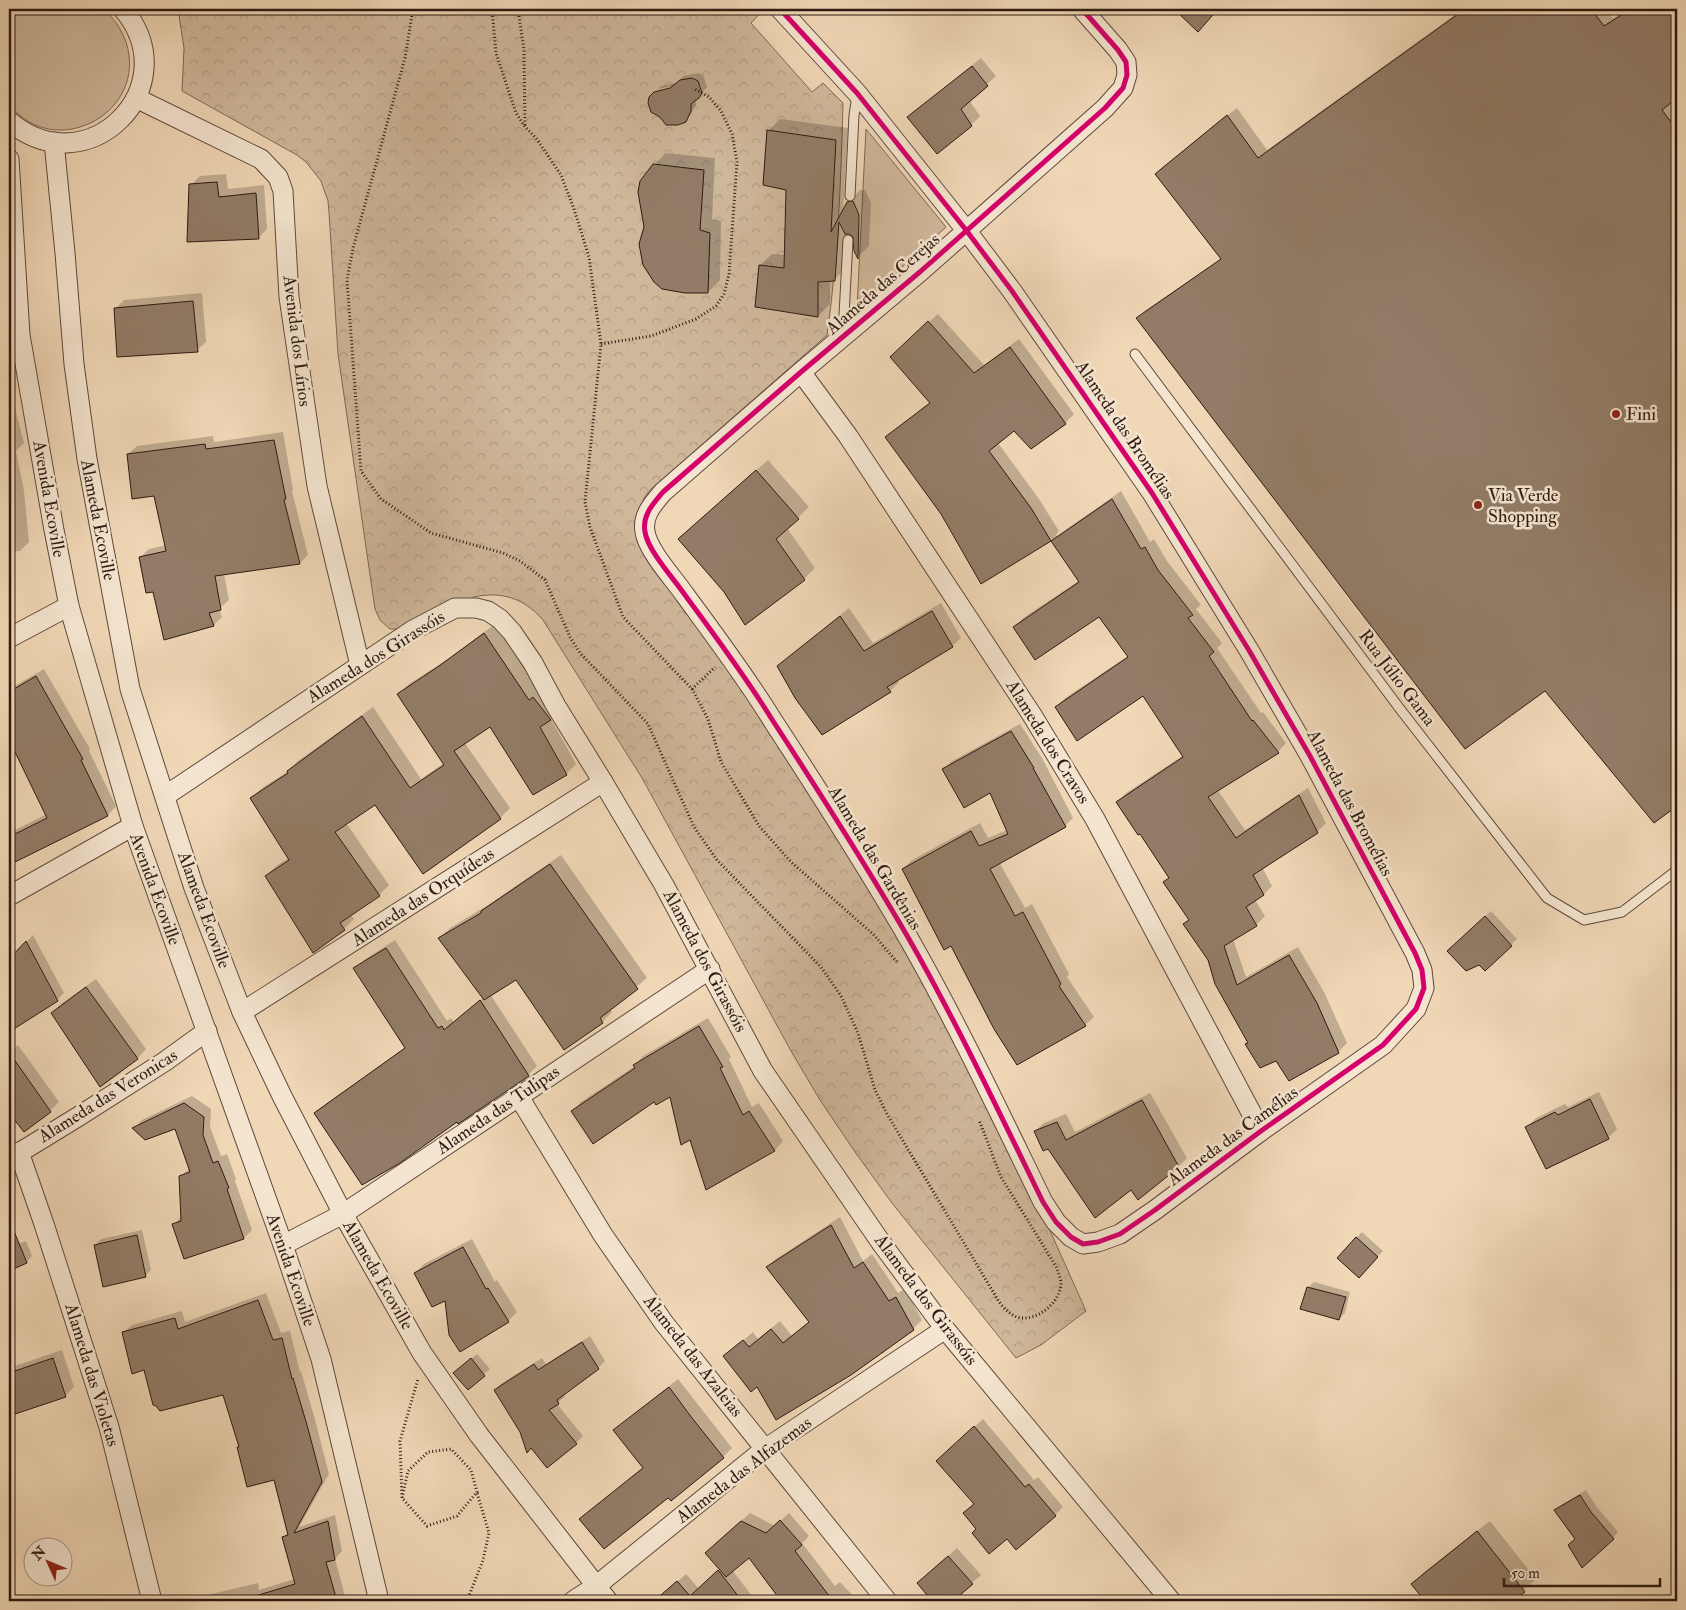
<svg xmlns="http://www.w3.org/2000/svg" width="1686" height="1610" viewBox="0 0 1686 1610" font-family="'IM FELL Double Pica',serif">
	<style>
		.grass { fill: #cfb79a; stroke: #7e6856 }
		.forest { fill: url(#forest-crowns); stroke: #7e6856 }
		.shadow { fill: #0003 }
		.building { fill: #927c67; stroke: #2d1a12 }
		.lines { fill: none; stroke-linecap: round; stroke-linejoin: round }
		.service-casing { stroke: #5e493b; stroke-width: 11 }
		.minor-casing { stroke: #5e493b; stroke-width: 21 }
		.path { stroke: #2d1a12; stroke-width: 3; stroke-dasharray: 1 2.5; stroke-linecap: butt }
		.service { stroke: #f5e5d0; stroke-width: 9 }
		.minor { stroke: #f5e5d0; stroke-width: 19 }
		.cycleway-casing { stroke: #f5e5d0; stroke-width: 8 }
		.cycleway { stroke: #d6006c; stroke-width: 5 }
		.poi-dot { fill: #8f2418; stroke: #f5e5d0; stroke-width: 2 }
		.labels { text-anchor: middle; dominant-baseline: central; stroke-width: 5; stroke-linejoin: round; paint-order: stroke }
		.street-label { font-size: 18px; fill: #2d1a12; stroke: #f5e5d0 }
		.poi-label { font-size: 18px; fill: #2d1a12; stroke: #f5e5d0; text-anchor: start }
	</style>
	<defs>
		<pattern id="forest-crowns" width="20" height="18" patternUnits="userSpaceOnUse" patternTransform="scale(1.25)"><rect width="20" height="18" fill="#cfb79a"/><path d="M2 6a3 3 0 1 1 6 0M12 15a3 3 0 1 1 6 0" fill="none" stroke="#b29d84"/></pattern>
	</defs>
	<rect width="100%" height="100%" fill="#f0d7b6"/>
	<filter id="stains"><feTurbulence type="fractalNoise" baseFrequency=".004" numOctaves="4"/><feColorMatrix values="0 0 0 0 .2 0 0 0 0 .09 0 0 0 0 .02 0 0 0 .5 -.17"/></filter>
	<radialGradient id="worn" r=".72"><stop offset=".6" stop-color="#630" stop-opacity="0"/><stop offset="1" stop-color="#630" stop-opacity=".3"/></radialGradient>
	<g class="grass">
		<path d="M22 9H102C114 17 121 29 126 42 149 113 54 163 9 104V22L13 16Z"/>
		<polygon points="866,129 946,227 857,308"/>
	</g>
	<path class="forest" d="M178 9H764L751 23 812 92 823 83 843 103C841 181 838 258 827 335L650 490 644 498 637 517 766 719 923 977 1048 1226 1086 1311 1041 1345 1016 1358 892 1203 855 1152 820 1100 791 1051 642 778 543 620C524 598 501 591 474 597L396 629H390L380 620 375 609 338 354 329 212 328 201 321 181 306 162 297 155 182 91 184 48Z"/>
	<g class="shadow">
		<polygon points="1463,9 1606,9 1613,18 1627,9 1677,9 1677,96 1670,102 1677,110 1677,804 1654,821 1545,689 1138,318 1146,310 1222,258 1157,174 1165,165 1237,108 1267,150"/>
		<polygon points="981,58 996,76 969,100 980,116 971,125 909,117"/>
		<polygon points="698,73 703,75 707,87 696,99 696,105 691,114 685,121 676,85 658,89 661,86 677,83 683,76"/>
		<polygon points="780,119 848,128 843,213 848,202 860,190 865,190 871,203 869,246 858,257 855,251 855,236 848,232 846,268 834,280 830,280 830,304 818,316 760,265 772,254 785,255 787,189 768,131"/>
		<polygon points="666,153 715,158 712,219 721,221 720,280 708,292 646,227 654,165"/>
		<polygon points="226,174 228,189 264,185 267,229 258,238 191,185 200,176"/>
		<polygon points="202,293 206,342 197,350 115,309 124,300"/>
		<polygon points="938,314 984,365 1019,339 1074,414 1065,423 1014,429 998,443 1039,499 1059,531 1056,535 1057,536 1121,491 1150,542 1154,539 1167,561 1201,605 1196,609 1222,643 1217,648 1261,713 1263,712 1286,743 1278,752 1217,789 1245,830 1308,788 1326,823 1317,832 1262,867 1272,886 1264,894 1255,900 1265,916 1256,925 1233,939 1246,977 1298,947 1325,994 1347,1043 1338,1052 1277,1059 1250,1042 1209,959 1185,924 1190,919 1170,877 1118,802 1126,793 1184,755 1143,694 1056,707 1065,698 1128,656 1099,616 1015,627 1023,618 1080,580 1052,539 982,582 942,513 887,437 931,401 900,348"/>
		<polygon points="12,396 24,443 16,451 24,491 29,542 20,551 9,552 9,397"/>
		<polygon points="283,432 293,490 292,491 308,555 300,563 224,574 229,600 219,609 222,617 214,625 165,639 154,591 140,557 149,549 166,545 155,494 128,454 137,446 213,436 214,442"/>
		<polygon points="768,460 809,507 787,528 815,568 804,579 679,539"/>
		<polygon points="941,603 961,638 952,646 896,679 899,682 890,691 779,666 849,608 873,643"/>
		<polygon points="495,624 540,691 560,709 551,719 576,764 566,774 491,725 464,742 510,808 500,818 376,803 346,823 389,885 379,895 350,914 354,919 344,929 266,876 276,866 289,858 252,798 262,788 290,770 298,761 373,707 421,779 444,763 399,694 409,684 451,657"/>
		<polygon points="44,669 90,749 89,751 116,806 108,815 9,864 9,833 47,814 15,750 13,752 9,745 9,689"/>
		<polygon points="1020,724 1042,758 1073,818 1065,826 999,862 1025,908 1032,904 1069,974 1067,977 1094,1017 1085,1025 952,944 903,869 912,860 980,823 988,838 1007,830 991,791 943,770 952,761"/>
		<polygon points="561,855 647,978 610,1009 612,1012 602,1022 517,978 490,994 537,1066 528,1075 458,1122 315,1113 324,1105 406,1047 355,969 364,960 395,940 447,1021 451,1018 454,1023 484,997 440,938 450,928 488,905"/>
		<polygon points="1491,911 1517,939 1485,969 1480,964 1449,951"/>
		<polygon points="33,935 64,993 57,1000 9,1031 9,961"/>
		<polygon points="96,979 146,1049 138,1058 101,1086 53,1013 61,1004"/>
		<polygon points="708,1018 731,1057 729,1059 752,1107 759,1103 783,1141 775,1150 707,1188 690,1138 671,1095 655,1100 573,1111 581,1102 635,1066 643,1056"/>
		<polygon points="18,1045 59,1102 50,1111 24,1130 9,1111 9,1052"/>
		<polygon points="1599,1092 1617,1129 1608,1138 1527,1127 1536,1118 1565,1104 1568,1107"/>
		<polygon points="1150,1093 1187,1158 1179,1166 1131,1189 1049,1147 1035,1131 1044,1123 1066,1114 1075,1132"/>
		<polygon points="192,1096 211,1109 210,1127 221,1156 227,1154 236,1179 235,1181 252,1230 244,1238 184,1257 173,1225 181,1217 180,1177 190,1168 175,1128 134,1128 142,1120"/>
		<polygon points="840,1217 863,1261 872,1254 898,1293 905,1289 922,1320 913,1329 757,1386 725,1356 753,1332 758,1339 780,1321 792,1336 810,1321 767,1267 776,1259"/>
		<polygon points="9,1230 15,1245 26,1241 32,1256 27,1262 9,1270"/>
		<polygon points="142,1230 151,1270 145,1276 95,1245 101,1239"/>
		<polygon points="1362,1232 1383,1251 1364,1271 1338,1258"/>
		<polygon points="472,1239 495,1282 497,1280 517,1312 508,1321 460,1350 446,1299 415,1273 424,1264"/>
		<polygon points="1314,1282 1350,1292 1345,1313 1339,1319 1308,1288"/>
		<polygon points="266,1293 281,1333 290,1331 300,1372 301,1371 314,1416 329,1474 299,1527 335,1515 342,1551 335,1559 345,1596 340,1601 195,1601 199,1597 258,1583 259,1590 295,1579 283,1537 289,1532 275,1479 238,1448 240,1446 224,1393 144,1369 124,1332 132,1325 182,1311 185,1322"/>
		<polygon points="590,1336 605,1361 598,1368 564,1393 565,1396 557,1404 583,1436 576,1443 521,1431 495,1390 502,1383 542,1358 546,1364"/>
		<polygon points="62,1350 74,1387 65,1396 13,1413 9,1403 9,1368"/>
		<polygon points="477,1354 490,1369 468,1388 461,1367"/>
		<polygon points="678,1379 732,1448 723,1457 669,1496 581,1519 643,1467 615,1430 624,1422"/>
		<polygon points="983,1419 1034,1480 1038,1477 1063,1507 1055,1515 1007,1537 964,1513 975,1503 946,1453"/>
		<polygon points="1586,1490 1596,1506 1618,1532 1613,1538 1576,1539 1556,1510 1561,1505"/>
		<polygon points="750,1513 775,1526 789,1513 809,1536 802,1543 835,1586 840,1582 858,1601 776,1601 780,1598 749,1556 732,1570 756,1601 656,1601 686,1574 699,1589 721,1569 714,1545"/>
		<polygon points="1490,1521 1536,1579 1511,1601 1426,1601 1413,1584 1424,1572"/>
		<polygon points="957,1548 981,1575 951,1601 934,1601 918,1583"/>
	</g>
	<g class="building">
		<polygon points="1174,9 1218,9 1198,32"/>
		<polygon points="1465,9 1591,9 1604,26 1631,9 1671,9 1677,18 1677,98 1662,110 1677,130 1677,806 1654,823 1545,691 1465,749 1136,318 1221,259 1155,174 1227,115 1258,158"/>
		<polygon points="972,66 988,86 961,109 972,126 937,154 907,117"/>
		<polygon points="692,78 698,81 702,93 699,98 691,104 691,111 686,122 678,125 666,125 660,117 651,112 648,103 649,97 654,92 670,88 680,80"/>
		<polygon points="767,130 836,140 831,232 847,202 853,201 859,215 858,259 854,251 853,237 849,234 845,234 839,222 835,281 818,282 818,317 755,307 759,265 784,268 786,190 763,185"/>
		<polygon points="653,164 704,170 700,230 710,233 708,293 685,293 662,289 654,282 643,265 639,244 644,227 638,192 640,181"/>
		<polygon points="217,182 219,197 256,193 259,239 187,242 189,184"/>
		<polygon points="193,301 198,352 117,357 114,308"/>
		<polygon points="928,321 974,373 1010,347 1066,424 1031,449 1014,431 989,451 1031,508 1051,541 981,584 941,514 885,437 930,403 890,357"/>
		<polygon points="274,440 286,499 284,500 300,564 215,576 221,610 209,613 214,626 164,640 153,592 146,593 139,557 166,551 154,496 132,499 127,454 205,444 206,449"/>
		<polygon points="756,470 799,519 776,539 805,580 745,625 724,592 678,539"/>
		<polygon points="1112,499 1141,549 1145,547 1158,570 1193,615 1188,618 1214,652 1209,656 1252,721 1253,720 1279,753 1208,797 1236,838 1299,795 1318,833 1253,875 1264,895 1246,907 1257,926 1224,946 1237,985 1289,955 1317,1003 1339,1053 1289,1081 1276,1061 1260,1068 1245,1044 1248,1043 1215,984 1208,960 1183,924 1189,920 1163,882 1169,878 1140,834 1138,835 1116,802 1183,757 1143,696 1077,741 1055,707 1128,657 1099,617 1035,660 1013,627 1079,582 1051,541"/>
		<polygon points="932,611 953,647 887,687 891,692 822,735 795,698 777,666 840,616 864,651"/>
		<polygon points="484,633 529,700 533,697 551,720 540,727 567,775 533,795 490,727 454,751 501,819 423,874 375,805 335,832 380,896 340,923 345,930 313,953 265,876 289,860 250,798 288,773 287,771 362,716 410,788 444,765 397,694 439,666"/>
		<polygon points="36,676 83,759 81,760 108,816 9,865 9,837 47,818 15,752 9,755 9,692"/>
		<polygon points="1011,731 1034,768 1033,768 1066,827 990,869 1015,916 1023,912 1061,984 1059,986 1086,1026 1017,1065 994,1029 951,946 944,950 902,869 971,831 979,846 1008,834 990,793 964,808 942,769"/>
		<polygon points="550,864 638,989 600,1018 603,1023 564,1050 516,980 484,1000 438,938 481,913 481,911"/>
		<polygon points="1485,916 1512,946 1485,971 1479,965 1466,971 1447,951"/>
		<polygon points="26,941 58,1001 9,1032 9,959"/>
		<polygon points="386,948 438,1028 442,1026 444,1030 480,1000 529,1076 458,1124 457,1122 400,1163 362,1185 314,1113 405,1048 353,968"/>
		<polygon points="86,987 138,1059 100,1087 51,1013"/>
		<polygon points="699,1026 723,1067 720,1068 743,1115 749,1111 775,1151 706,1190 690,1140 681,1145 670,1097 656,1105 654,1102 593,1144 571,1111 635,1068 633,1065"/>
		<polygon points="9,1052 51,1112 24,1132 9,1113"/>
		<polygon points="1590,1099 1609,1139 1546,1169 1525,1127 1555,1112 1558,1115"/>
		<polygon points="1142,1100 1179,1167 1138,1200 1131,1190 1095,1218 1048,1149 1043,1151 1034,1131 1057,1122 1066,1140"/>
		<polygon points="184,1103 204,1117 203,1135 213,1163 218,1161 229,1188 227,1189 244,1239 184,1259 172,1224 181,1221 179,1176 190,1172 175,1129 145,1140 132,1128"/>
		<polygon points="9,1219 27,1263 9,1271"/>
		<polygon points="831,1225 854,1268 863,1262 889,1301 896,1297 914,1330 851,1375 776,1420 757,1387 751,1392 723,1356 743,1340 749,1347 771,1329 783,1343 809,1322 766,1267"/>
		<polygon points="137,1235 146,1277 103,1287 94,1245"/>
		<polygon points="1356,1237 1378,1257 1359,1278 1337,1258"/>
		<polygon points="463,1247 486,1289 488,1288 509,1322 460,1352 449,1335 445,1301 432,1307 414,1273"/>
		<polygon points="1307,1287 1346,1297 1339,1320 1300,1309"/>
		<polygon points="258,1300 273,1340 282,1338 292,1379 293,1378 307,1425 322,1482 294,1533 328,1521 335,1560 326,1562 337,1601 253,1601 252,1597 295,1584 282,1537 288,1535 274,1480 247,1487 237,1447 239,1447 223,1395 160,1411 156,1406 153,1405 144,1370 132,1374 122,1332 175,1318 178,1329"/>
		<polygon points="582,1342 599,1369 557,1400 559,1404 549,1410 577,1444 547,1468 531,1448 527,1453 520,1432 494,1390 534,1364 538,1370"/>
		<polygon points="53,1358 66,1397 12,1415 9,1406 9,1373"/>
		<polygon points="471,1358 485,1376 468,1390 453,1373"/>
		<polygon points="669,1387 692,1418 724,1458 671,1501 668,1498 604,1549 579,1519 643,1468 613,1430"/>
		<polygon points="974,1426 1025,1487 1029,1484 1056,1516 1016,1550 1007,1539 989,1554 972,1533 976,1529 963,1513 974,1504 936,1461"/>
		<polygon points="1580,1495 1591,1512 1614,1539 1582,1568 1568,1545 1575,1539 1554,1510"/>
		<polygon points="780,1520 802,1545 795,1551 833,1601 781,1601 749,1558 726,1577 705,1553 741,1521 766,1533"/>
		<polygon points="1477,1531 1525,1592 1513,1601 1425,1601 1411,1584"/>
		<polygon points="948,1556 973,1584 953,1601 932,1601 917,1583"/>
		<polygon points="718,1570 742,1601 654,1601 677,1581 690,1596"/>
	</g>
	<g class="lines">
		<defs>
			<g id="service">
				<polyline points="850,196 854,115 857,96"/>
				<polyline points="843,334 848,240"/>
				<polyline points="1135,354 1400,709 1547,898 1584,920 1622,912 1677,870"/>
			</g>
			<g id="minor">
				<path d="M780 9 857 93 966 230 1012 291 1152 493 1250 652 1310 756 1415 953 1422 970 1424 988 1416 1009 1383 1045 1261 1131 1155 1210 1120 1234 1098 1242 1083 1244 1071 1237 1056 1222 1043 1202C1000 1114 958 1025 909 939 866 865 820 793 773 721 746 677 715 636 685 595 674 579 648 551 645 532 642 515 653 504 663 492L801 372 921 271 1105 108 1123 88 1127 75 1126 62 1118 50 1082 9"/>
				<polyline points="136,98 261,159 278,177 283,191 289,297 317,486 360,665"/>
				<path d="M9 121C87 188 189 87 123 9"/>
				<polyline points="54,142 65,253 74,364 87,459 130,689 194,888 242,1012 282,1096 343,1214 422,1353 479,1435 608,1601"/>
				<polyline points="9,159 20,335 54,530 69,606 133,826 283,1245 321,1359 379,1601"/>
				<polyline points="801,372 848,436 1032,715 1095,819 1261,1131"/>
				<polyline points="9,638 69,606"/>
				<polyline points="165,796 413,630 455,608 476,608 488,611 500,619 512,632 533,663 556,706 603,782 664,885 763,1071 882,1244 945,1329 1171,1601"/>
				<polyline points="9,896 133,826"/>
				<polyline points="242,1012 603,782"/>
				<polyline points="519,1097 603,1235 664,1323 887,1601"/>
				<polyline points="19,1152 44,1224 109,1427 152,1601"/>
				<polyline points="9,1159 76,1118 164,1062 207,1031"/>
				<polyline points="283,1245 343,1214 710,969"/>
				<polyline points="573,1601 596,1586 765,1449 945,1329"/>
			</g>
		</defs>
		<use href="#service" class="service-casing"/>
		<use href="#minor" class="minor-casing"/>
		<g class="path">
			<path d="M413 9 405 58 353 248 347 280 361 471 381 499 431 533 503 553 520 561 545 580 570 637 580 653 648 724 694 827 717 860 821 967 841 996 858 1033 875 1090 887 1114 995 1295C1000 1304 1007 1313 1017 1317 1035 1323 1061 1303 1061 1283 1061 1279 1058 1273 1057 1268L1001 1177 979 1120"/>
			<polyline points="492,9 496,53 516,113 525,127 536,138 561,175 574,209 589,257 601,344 585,502 590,527 623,617 692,689 708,719 721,762 759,826 791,862 873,934 897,962"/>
			<polyline points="518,9 524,50 525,127"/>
			<polyline points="601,344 651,336 696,319 716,306 724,294 729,274 737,162 732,134 721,111 709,97 693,88"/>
			<polyline points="692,689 715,667"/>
			<polyline points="402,1498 408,1471 428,1452 451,1449 471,1470 477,1492 457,1516 427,1526 402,1498 400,1441 418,1379"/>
			<polyline points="467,1601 483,1560 489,1533 477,1493"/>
		</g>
		<use href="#service" class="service"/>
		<use href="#minor" class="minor"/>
		<defs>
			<path id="cycleway" d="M780 9 857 93 966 230 1012 291 1152 493 1250 652 1310 756 1415 953 1422 970 1424 988 1416 1009 1383 1045 1261 1131 1155 1210 1120 1234 1098 1242 1083 1244 1071 1237 1056 1222 1043 1202C1000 1114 958 1025 909 939 866 865 820 793 773 721 746 677 715 636 685 595 674 579 648 551 645 532 642 515 653 504 663 492L801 372 921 271 1105 108 1123 88 1127 75 1126 62 1118 50 1082 9"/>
		</defs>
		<use href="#cycleway" class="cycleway-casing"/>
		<use href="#cycleway" class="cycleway"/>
	</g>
	<g class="poi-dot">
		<circle cx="1616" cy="414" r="5"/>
		<circle cx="1478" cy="505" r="5"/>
	</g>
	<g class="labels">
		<g class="street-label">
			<text transform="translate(883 284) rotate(-41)">Alameda das Cerejas</text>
			<text transform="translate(297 341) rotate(83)">Avenida dos Lírios</text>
			<text transform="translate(1125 430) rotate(56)">Alameda das Bromélias</text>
			<text transform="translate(49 499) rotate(80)">Avenida Ecoville</text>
			<text transform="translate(98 520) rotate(79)">Alameda Ecoville</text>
			<text transform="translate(376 657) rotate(-32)">Alameda dos Girassóis</text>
			<text transform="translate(1397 678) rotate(53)">Rua Júlio Gama</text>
			<text transform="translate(1048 742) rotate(58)">Alameda dos Cravos</text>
			<text transform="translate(1350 803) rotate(62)">Alameda das Bromélias</text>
			<text transform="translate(875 858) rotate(59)">Alameda das Gardênias</text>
			<text transform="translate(155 889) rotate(70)">Avenida Ecoville</text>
			<text transform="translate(423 897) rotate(-33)">Alameda das Orquídeas</text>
			<text transform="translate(204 910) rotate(70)">Alameda Ecoville</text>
			<text transform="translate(705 961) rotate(62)">Alameda dos Girassóis</text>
			<text transform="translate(108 1096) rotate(-32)">Alameda das Veronicas</text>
			<text transform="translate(498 1110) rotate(-34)">Alameda das Tulipas</text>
			<text transform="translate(1233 1136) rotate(-36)">Alameda das Camélias</text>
			<text transform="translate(291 1270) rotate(71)">Avenida Ecoville</text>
			<text transform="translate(378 1275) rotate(60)">Alameda Ecoville</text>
			<text transform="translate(926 1300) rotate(53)">Alameda dos Girassóis</text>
			<text transform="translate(693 1356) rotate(52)">Alameda das Azaleias</text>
			<text transform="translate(92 1375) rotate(73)">Alameda das Violetas</text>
			<text transform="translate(744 1470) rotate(-37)">Alameda das Alfazemas</text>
		</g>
		<g class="poi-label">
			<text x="1626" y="414">Fini</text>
			<text x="1488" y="495">Via Verde<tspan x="1488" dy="21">Shopping</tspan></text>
		</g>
	</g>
	<rect width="1686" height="1610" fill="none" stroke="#f0d7b6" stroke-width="30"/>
	<rect x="10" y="10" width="1666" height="1590" fill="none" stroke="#2d1a12" stroke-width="2.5"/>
	<rect x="15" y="15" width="1656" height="1580" fill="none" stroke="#2d1a12"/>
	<g transform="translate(48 1562) rotate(314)"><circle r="24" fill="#f5e5d0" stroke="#a59484"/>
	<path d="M0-4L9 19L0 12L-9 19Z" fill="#8f2418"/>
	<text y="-8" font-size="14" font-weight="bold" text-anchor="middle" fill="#2d1a12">N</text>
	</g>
	<path d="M1504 1578v8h156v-8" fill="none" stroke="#2d1a12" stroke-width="2.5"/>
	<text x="1511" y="1578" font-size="15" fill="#2d1a12" stroke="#f5e5d0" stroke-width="4" paint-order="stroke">50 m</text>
	<rect width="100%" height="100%" filter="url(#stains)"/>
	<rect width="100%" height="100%" fill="url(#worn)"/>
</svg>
